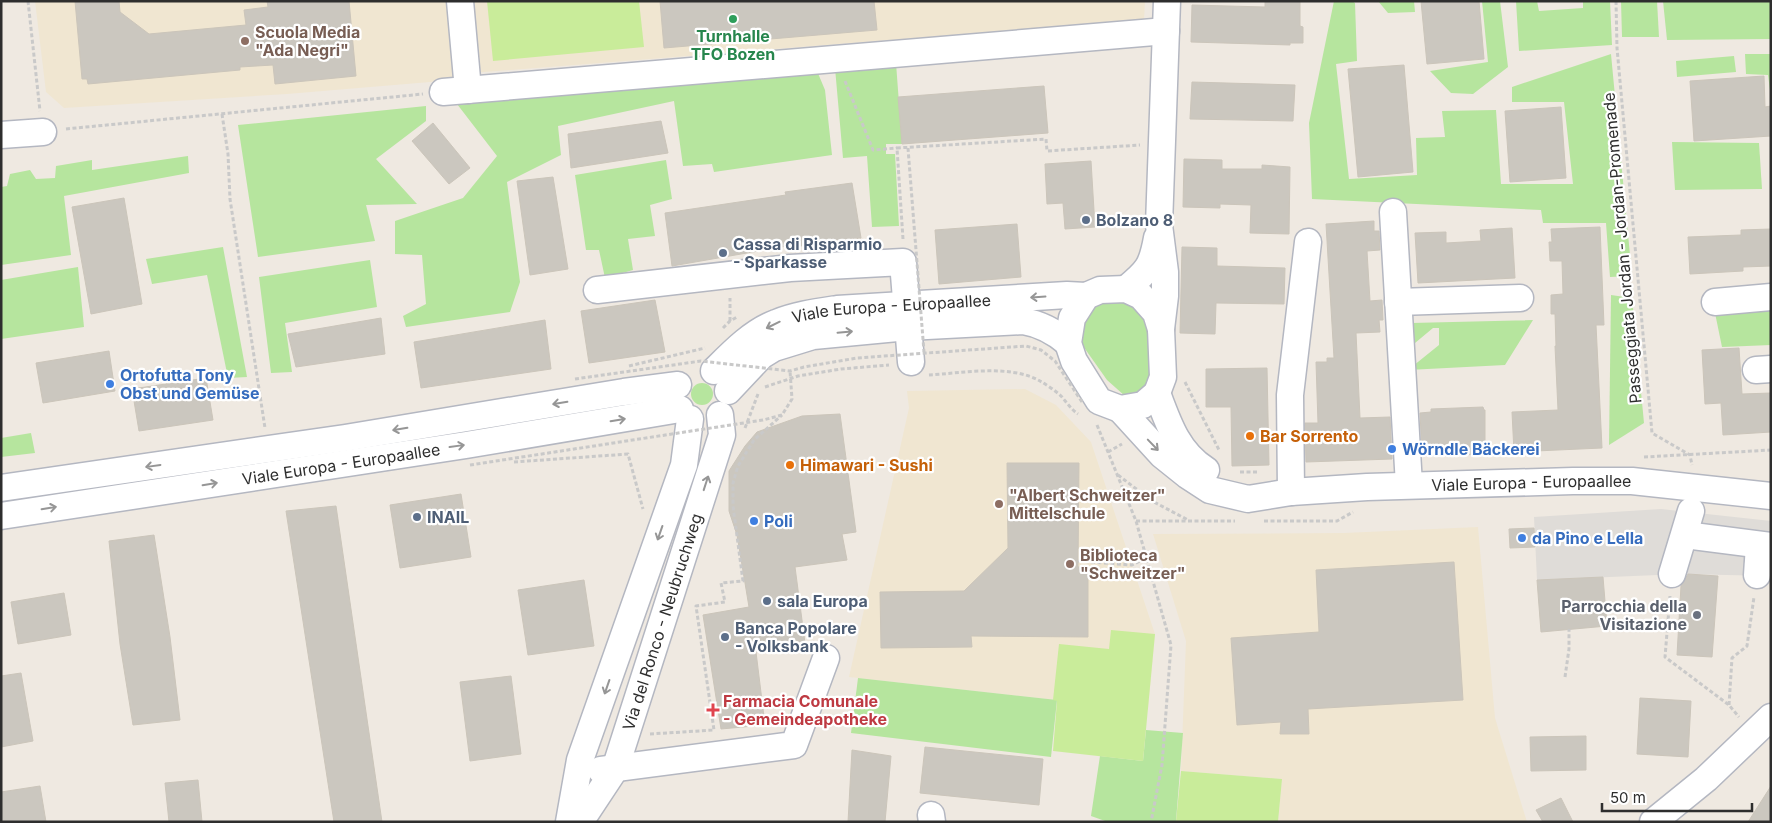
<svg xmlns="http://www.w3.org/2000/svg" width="1772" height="823" viewBox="0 0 1772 823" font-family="Inter,sans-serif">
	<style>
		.education { fill: #f0e6d1 }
		.green { fill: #b6e59e }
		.pitch { fill: #c9ec9a }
		.plaza { fill: #dfdcd8 }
		.building { fill: #cbc7bf; stroke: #cbc5ba }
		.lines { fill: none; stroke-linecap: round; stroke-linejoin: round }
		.minor-casing { stroke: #b4b7c1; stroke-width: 29 }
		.path { stroke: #c9c9c9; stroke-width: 3; stroke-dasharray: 4 2.5; stroke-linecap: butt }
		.minor { stroke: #fff; stroke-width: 26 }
		.path-bridge { stroke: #c9c9c9; stroke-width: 3; stroke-dasharray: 4 2.5; stroke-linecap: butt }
		.oneway { stroke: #969696 }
		.leisure-dot { fill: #2e9e5b; stroke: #fff; stroke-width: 2 }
		.education-dot { fill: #8d6e63; stroke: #fff; stroke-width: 2 }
		.service-dot { fill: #5c6f8a; stroke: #fff; stroke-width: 2 }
		.shop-dot { fill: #3f7fe0; stroke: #fff; stroke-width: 2 }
		.food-dot { fill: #e8710a; stroke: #fff; stroke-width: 2 }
		.worship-dot { fill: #6b7280; stroke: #fff; stroke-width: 2 }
		.health-dot { fill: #e0444e; stroke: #fff; stroke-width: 2 }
		.labels { text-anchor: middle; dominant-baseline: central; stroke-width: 4.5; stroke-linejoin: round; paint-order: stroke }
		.education-label { font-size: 16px; font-weight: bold; fill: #785e54; stroke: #fff; text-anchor: start }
		.leisure-label { font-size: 16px; font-weight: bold; fill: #27864d; stroke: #fff }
		.service-label { font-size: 16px; font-weight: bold; fill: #4e5e75; stroke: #fff; text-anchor: start }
		.street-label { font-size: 16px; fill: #2e2e2e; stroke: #fff }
		.shop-label { font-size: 16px; font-weight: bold; fill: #366cbe; stroke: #fff; text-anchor: start }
		.food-label { font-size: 16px; font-weight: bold; fill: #c56008; stroke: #fff; text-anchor: start }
		.worship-label { font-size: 16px; font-weight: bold; fill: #5b616d; stroke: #fff; text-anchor: end }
		.health-label { font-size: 16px; font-weight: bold; fill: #be3a42; stroke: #fff; text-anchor: start }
	</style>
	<rect width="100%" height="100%" fill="#efe9e1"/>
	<g class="education">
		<polygon points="35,1 446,1 454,80 287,94 64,108 46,92"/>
		<polygon points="455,1 1145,1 1144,20 459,74"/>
		<polygon points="1025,389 1056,405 1091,442 1155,634 1148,710 849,677 909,408 907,391"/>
		<polygon points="1478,527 1495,718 1527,822 1278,822 1282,779 1181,771 1186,641 1153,534 1344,533"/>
	</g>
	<g class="green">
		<polygon points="1334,1 1352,1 1355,3 1357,61 1336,64 1349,179 1417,175 1416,138 1445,137 1442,111 1496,110 1501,184 1573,184 1564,102 1512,102 1512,87 1611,54 1632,276 1610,277 1606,223 1543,223 1541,210 1312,199 1309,123"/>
		<polygon points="1378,1 1414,1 1415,12 1388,13"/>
		<polygon points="1482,1 1500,1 1508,67 1473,94 1451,93 1430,71 1488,62"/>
		<polygon points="1516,1 1537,1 1539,11 1583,8 1583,1 1610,1 1612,45 1519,51"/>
		<polygon points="1621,1 1657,1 1659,37 1622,37"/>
		<polygon points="1663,1 1771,1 1771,39 1667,40"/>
		<polygon points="1745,54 1771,54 1771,97 1768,75 1746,74"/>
		<polygon points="1734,56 1736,72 1677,77 1676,61"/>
		<polygon points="896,63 902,144 886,144 886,154 895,154 899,226 872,227 867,156 843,158 835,68"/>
		<polygon points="817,71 825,90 832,155 714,172 712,164 683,166 674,101 558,126 561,155 507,182 520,282 510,312 406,327 403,316 426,304 422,255 395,254 395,221 463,198 497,156 457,104"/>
		<polygon points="426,106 426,121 376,159 417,204 366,205 375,241 258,257 238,125"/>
		<polygon points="1672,142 1759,143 1762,189 1675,190"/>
		<polygon points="188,156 189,173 64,196 71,255 1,265 1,187 7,186 10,174 30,170 36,179 55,178 56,166 92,160 92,170"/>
		<polygon points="666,160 672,199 650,205 655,236 628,239 633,270 605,278 599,250 586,250 575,175"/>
		<polygon points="223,247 247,377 228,378 207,275 152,284 146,259"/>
		<polygon points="370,260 377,307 285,323 292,372 271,373 259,277"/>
		<polygon points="78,267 84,327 1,339 1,280"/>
		<polygon points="1611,295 1632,298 1644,423 1609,445"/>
		<polygon points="1110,300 1130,300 1146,313 1155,374 1139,395 1125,396 1107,380 1083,346 1083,324 1095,305"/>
		<polygon points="1771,307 1771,345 1722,347 1715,313"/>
		<polygon points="1533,320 1505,365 1408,370 1439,345 1439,328 1433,328 1415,343 1411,343 1411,323"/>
		<circle cx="702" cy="394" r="11"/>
		<polygon points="31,433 35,453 1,457 1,438"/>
		<polygon points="858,678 1057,700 1051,757 851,733"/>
		<polygon points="1146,730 1183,733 1176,821 1185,822 1108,822 1091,816 1100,756 1143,761"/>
	</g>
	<g class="pitch">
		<polygon points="487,1 639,1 644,47 493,61"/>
		<polygon points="1111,630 1155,634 1143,761 1053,751 1057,701 1053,700 1059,644 1109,649"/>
		<polygon points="1181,771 1282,779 1278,822 1176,821"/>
	</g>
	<polygon class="plaza" points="1661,509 1771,521 1771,576 1682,574 1537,580 1534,517"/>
	<g class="building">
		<polygon points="75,1 119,1 120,12 149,34 246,25 244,10 268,7 267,1 349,1 356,76 275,84 273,65 240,67 240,70 88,84 87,79 82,79"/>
		<polygon points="660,1 874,1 877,30 664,48"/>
		<polygon points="1265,1 1300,1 1300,26 1303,27 1303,43 1290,43 1290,45 1191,42 1192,5 1265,7"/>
		<polygon points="1421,1 1479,1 1484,59 1427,64"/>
		<polygon points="1404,65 1413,172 1358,177 1348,69"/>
		<polygon points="1764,76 1765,107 1771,106 1771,136 1694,141 1690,81"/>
		<polygon points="1192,82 1295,85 1293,121 1190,119"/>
		<polygon points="1044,86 1048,133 902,144 898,97"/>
		<polygon points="1561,107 1566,178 1510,182 1505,111"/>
		<polygon points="661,121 668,153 571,168 568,134"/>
		<polygon points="433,123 470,168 449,184 412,141"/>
		<polygon points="1184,159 1222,160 1222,169 1262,169 1262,165 1290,167 1289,234 1250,233 1251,205 1220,204 1220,208 1183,207"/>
		<polygon points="1091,161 1095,227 1065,229 1063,203 1047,204 1045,164"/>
		<polygon points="553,177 568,269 530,275 517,181"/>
		<polygon points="852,183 861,238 793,247 793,245 672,266 665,213 786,195 785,192"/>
		<polygon points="124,198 142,304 91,314 72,207"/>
		<polygon points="1374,221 1374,231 1379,231 1380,250 1367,251 1370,301 1382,300 1383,320 1379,320 1380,332 1356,333 1360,418 1390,417 1392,459 1306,462 1305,423 1318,423 1316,362 1327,362 1327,358 1334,358 1326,224"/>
		<polygon points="1017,224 1021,277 939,284 935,230"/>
		<polygon points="1600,227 1604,325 1596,325 1602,448 1514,452 1512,412 1558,410 1555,346 1556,346 1555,314 1551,314 1551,295 1563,294 1562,261 1550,261 1549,242 1552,242 1551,229"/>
		<polygon points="1512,228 1515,278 1418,283 1415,233 1446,232 1446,243 1481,241 1480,230"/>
		<polygon points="1771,229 1771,266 1743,267 1743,271 1690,274 1688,237 1741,235 1741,230"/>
		<polygon points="1182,247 1217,248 1217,266 1285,268 1284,304 1216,303 1215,334 1180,333"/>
		<polygon points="655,300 665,352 589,363 581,311"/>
		<polygon points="381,318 385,354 296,367 288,334"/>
		<polygon points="545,320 551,369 421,388 414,342"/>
		<polygon points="1739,348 1742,394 1771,393 1771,432 1723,435 1721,403 1705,404 1702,350"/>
		<polygon points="109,351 115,391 43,403 36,363"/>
		<polygon points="1267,368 1269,465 1232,466 1231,407 1206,407 1206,369"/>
		<polygon points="206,378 213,420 139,431 132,389"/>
		<polygon points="1483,407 1484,410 1485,410 1485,454 1434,456 1434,452 1422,453 1420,413 1431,412 1431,409"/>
		<polygon points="840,414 856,532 842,534 847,560 795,567 805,643 756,652 765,725 721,729 703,615 749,607 737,535 729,511 729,471 745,446 757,432 802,416"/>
		<polygon points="1007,463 1079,463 1078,567 1088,567 1088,637 971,636 972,647 881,648 880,592 964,591 1008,548"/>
		<polygon points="461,494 471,557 400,568 390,505"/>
		<polygon points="336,506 382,822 334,822 286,511"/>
		<polygon points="1534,528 1535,547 1510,548 1509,529"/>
		<polygon points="154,535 170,637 180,720 133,725 120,644 109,541"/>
		<polygon points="1454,562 1463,700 1308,709 1309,734 1280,734 1281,722 1237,725 1231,638 1319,632 1316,570"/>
		<polygon points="1688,574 1718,576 1712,657 1677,655 1681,586"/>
		<polygon points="1603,577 1607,626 1541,632 1537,580"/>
		<polygon points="584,580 594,646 528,655 518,590"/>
		<polygon points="64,593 71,635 18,644 11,602"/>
		<polygon points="21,673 33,741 1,747 1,676"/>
		<polygon points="511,676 521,754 470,761 460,682"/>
		<polygon points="1640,698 1691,701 1688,757 1637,754"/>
		<polygon points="1586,736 1586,770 1531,771 1530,737"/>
		<polygon points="925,747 1043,759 1039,805 920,793"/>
		<polygon points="852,750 891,756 885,822 848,822"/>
		<polygon points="198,780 202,822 169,822 165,783"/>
		<polygon points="40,786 46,822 1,822 1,792"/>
		<polygon points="1771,786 1771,822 1748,822"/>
		<polygon points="1561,798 1573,822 1543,822 1536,810"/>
	</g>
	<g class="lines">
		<defs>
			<g id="minor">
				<polyline points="460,1 468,90"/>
				<polyline points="443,92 1166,31"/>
				<polyline points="1,135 43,132"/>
				<polyline points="1393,212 1409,485"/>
				<path d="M1126 289C1148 271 1152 266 1157 238"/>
				<polyline points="597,290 790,268 903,262 911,362"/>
				<polyline points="1398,302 1520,298"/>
				<polyline points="1715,302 1771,297"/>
				<polyline points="1756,370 1771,369"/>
				<path id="s1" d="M714 371C732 353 752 332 776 323 795 315 817 312 837 309L1067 295 1086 296"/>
				<path d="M728 391 761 356 774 348 813 336 908 327 1023 321C1041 324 1054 331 1068 343"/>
				<polyline points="1157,393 1163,377 1161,329 1165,296 1165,272 1159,225 1167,1"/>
				<polyline points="1157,393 1143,405 1120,409 1099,401 1074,361 1068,343 1072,318 1086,296 1100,290 1126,289 1141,296 1156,313 1161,329"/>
				<path d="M1157 393C1168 423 1178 453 1206 470"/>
				<path id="s2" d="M1120 409 1162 455 1187 475 1210 490 1248 499 1291 492 1367 487 1573 481H1632L1771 496"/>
				<polyline points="1,488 345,438 624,392 678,385"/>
				<polyline points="1291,492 1290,395 1308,242"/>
				<path id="s3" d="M1 516 466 445 680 409"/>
				<polyline points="1685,535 1771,546"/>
				<polyline points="1672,574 1691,511"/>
				<polyline points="1757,575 1759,545"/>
				<polyline points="601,770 794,745 826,658"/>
				<polyline points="931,815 932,822"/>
				<polyline points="569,822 580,760 684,465 690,419"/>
				<path id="s4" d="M580 822 615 769 722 435 720 415"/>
				<polyline points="1653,822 1706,779 1771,717"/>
			</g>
		</defs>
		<use href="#minor" class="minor-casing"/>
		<g class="path">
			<polyline points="28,1 40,111"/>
			<polyline points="1616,1 1617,48 1652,433 1690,455 1692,465"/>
			<polyline points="845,81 873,150 897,148"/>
			<polyline points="222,114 228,154 230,199 265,428"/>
			<polyline points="66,129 423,94"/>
			<polyline points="908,148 909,161"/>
			<polyline points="903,239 897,148 1046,139 1047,151 1140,145"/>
			<polyline points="730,321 730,298"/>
			<polyline points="723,328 730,321 737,317"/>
			<polyline points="629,366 705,348"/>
			<path d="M929 375C962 373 1010 364 1040 381 1047 385 1056 391 1062 397 1067 403 1072 410 1078 414"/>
			<polyline points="1185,382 1219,450"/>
			<polyline points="765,387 798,376 841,369 889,365"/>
			<polyline points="1097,425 1136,521 1171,645 1162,765 1151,822"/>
			<polyline points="745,428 758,394"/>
			<polyline points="1108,452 1122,444"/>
			<polyline points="1644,457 1771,450"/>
			<polyline points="514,462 628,454 643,509"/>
			<polyline points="1240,472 1258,472"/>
			<polyline points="1118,475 1152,501 1188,520"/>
			<polyline points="1136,521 1235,521"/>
			<polyline points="1264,521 1337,521 1353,512"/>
			<polyline points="1078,561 1132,565 1146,558"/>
			<polyline points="1670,596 1665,657 1729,705 1739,717"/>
			<polyline points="1565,677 1569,649 1569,629"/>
			<polyline points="1729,705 1732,658 1747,646 1754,597"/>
			<polyline points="650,734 714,730 696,606 725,602 721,583 743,581 733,506 733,483 738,466 754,440 782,415"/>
		</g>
		<use href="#minor" class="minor"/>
		<g class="path-bridge">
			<polyline points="909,161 924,352"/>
			<polyline points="575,379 701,361 790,371 804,367 857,358 1026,346 1041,350 1055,361 1082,402"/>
			<polyline points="470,465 763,420 782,415 792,399 790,371"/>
		</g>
	</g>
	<defs><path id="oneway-shaft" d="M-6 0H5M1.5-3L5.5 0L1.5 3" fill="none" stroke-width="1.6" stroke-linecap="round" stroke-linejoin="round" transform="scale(1.25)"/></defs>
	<g class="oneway">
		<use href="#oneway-shaft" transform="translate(1038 297) rotate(176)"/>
		<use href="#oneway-shaft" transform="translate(773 325) rotate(154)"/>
		<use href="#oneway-shaft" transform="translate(845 332) rotate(-5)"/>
		<use href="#oneway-shaft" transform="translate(560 403) rotate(171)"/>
		<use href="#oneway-shaft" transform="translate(618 420) rotate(-9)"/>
		<use href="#oneway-shaft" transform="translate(400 429) rotate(171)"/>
		<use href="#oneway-shaft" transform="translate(1153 445) rotate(46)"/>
		<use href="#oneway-shaft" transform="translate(457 446) rotate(-8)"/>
		<use href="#oneway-shaft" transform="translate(153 466) rotate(172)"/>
		<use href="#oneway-shaft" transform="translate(706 483) rotate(-72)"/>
		<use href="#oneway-shaft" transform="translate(210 484) rotate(-9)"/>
		<use href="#oneway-shaft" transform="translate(49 508) rotate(-9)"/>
		<use href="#oneway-shaft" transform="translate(660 533) rotate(109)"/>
		<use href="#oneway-shaft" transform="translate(607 687) rotate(109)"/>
	</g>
	<circle class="leisure-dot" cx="733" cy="19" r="5"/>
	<g class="education-dot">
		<circle cx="245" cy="41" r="5"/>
		<circle cx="999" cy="504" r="5"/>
		<circle cx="1070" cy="564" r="5"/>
	</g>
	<g class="service-dot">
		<circle cx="1086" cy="220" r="5"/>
		<circle cx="723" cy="253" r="5"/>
		<circle cx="417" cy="517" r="5"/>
		<circle cx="767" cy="601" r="5"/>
		<circle cx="725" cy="637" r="5"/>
	</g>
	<g class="shop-dot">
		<circle cx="110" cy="384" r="5"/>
		<circle cx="1392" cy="449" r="5"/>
		<circle cx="754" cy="521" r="5"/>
		<circle cx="1522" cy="538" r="5"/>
	</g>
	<g class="food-dot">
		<circle cx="1250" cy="436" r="5"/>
		<circle cx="790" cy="465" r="5"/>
	</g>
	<circle class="worship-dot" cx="1697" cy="615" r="5"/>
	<path class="health-dot" d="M710.5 702.5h5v5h5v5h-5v5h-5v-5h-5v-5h5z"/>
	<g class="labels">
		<g class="education-label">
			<text x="255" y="32">Scuola Media<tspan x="255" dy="18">"Ada Negri"</tspan></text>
			<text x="1009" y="495">"Albert Schweitzer"<tspan x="1009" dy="18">Mittelschule</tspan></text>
			<text x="1080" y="555">Biblioteca<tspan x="1080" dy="18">"Schweitzer"</tspan></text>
		</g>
		<g class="leisure-label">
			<text x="733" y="36">Turnhalle<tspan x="733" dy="18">TFO Bozen</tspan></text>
		</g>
		<g class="service-label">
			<text x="1096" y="220">Bolzano 8</text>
			<text x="733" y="244">Cassa di Risparmio<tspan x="733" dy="18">- Sparkasse</tspan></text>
			<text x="427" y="517">INAIL</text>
			<text x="777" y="601">sala Europa</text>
			<text x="735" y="628">Banca Popolare<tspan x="735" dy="18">- Volksbank</tspan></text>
		</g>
		<g class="street-label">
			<text transform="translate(1622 248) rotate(-95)">Passeggiata Jordan - Jordan-Promenade</text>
			<text stroke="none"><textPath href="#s1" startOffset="196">Viale Europa - Europaallee</textPath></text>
			<text stroke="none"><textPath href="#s3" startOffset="344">Viale Europa - Europaallee</textPath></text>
			<text stroke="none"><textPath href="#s2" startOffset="445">Viale Europa - Europaallee</textPath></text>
			<text stroke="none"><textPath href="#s4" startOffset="218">Via del Ronco - Neubruchweg</textPath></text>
		</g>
		<g class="shop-label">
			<text x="120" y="375">Ortofutta Tony<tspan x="120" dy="18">Obst und Gemüse</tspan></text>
			<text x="1402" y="449">Wörndle Bäckerei</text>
			<text x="764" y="521">Poli</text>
			<text x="1532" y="538">da Pino e Lella</text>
		</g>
		<g class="food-label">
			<text x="1260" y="436">Bar Sorrento</text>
			<text x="800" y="465">Himawari - Sushi</text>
		</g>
		<g class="worship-label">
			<text x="1687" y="606">Parrocchia della<tspan x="1687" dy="18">Visitazione</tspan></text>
		</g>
		<g class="health-label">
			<text x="723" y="701">Farmacia Comunale<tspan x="723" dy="18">- Gemeindeapotheke</tspan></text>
		</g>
	</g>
	<rect width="1772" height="823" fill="none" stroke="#2e2e2e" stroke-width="5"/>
	<path d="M1602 803v8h150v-8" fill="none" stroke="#2e2e2e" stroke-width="2.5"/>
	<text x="1610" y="803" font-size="15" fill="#2e2e2e" stroke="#ffffff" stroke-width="4" paint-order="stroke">50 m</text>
</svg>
